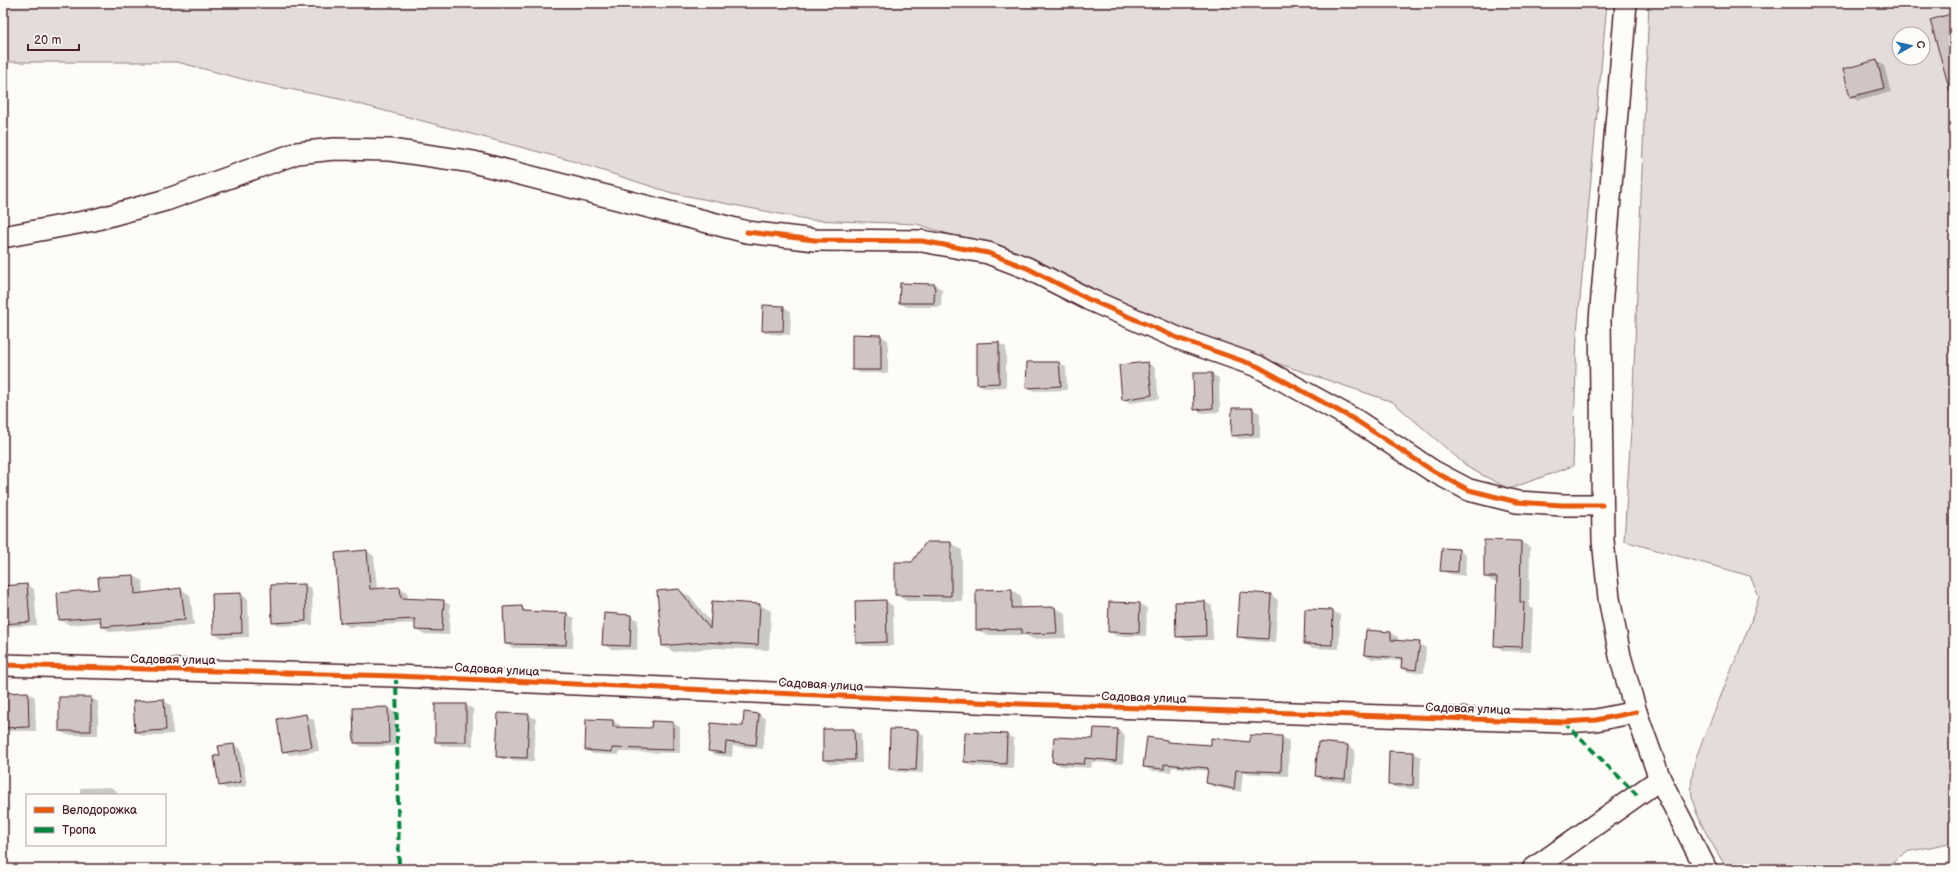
<svg xmlns="http://www.w3.org/2000/svg" width="1957" height="872" viewBox="0 0 1957 872" font-family="'Balsamiq Sans',sans-serif">
	<style>
		.green { fill: #e3dcda; stroke: #967e82; fill-rule: evenodd }
		.shadow { fill: #0003 }
		.building { fill: #d0c5c4; stroke: #4a1f2b }
		.lines { fill: none; stroke-linecap: round; stroke-linejoin: round }
		.minor-casing { stroke: #4a1f2b; stroke-width: 24 }
		.minor { stroke: #fdfcf7; stroke-width: 21 }
		.quiet { stroke: #00873e; stroke-width: 4; stroke-dasharray: 8 4; stroke-linecap: butt }
		.cycleway-casing { stroke: #fdfcf7; stroke-width: 8 }
		.cycleway { stroke: #e8590c; stroke-width: 5 }
		.labels { text-anchor: middle; dominant-baseline: central; stroke-width: 4; stroke-linejoin: round; paint-order: stroke }
		.street-label { font-size: 12px; fill: #4a1f2b; stroke: #fdfcf7 }
	</style>
	<rect width="100%" height="100%" fill="#fdfcf7"/>
	<filter id="ink" filterUnits="userSpaceOnUse"><feTurbulence type="fractalNoise" baseFrequency=".025" numOctaves="2"/><feDisplacementMap in="SourceGraphic" scale="8" xChannelSelector="R" yChannelSelector="G"/><feConvolveMatrix kernelMatrix="1 2 1 2 8 2 1 2 1" color-interpolation-filters="sRGB"/></filter>
	<g filter="url(#ink)">
		<g class="green">
			<polygon points="3,3 1607,3 1577,332 1573,466 1509,489 1469,468 1393,402 1202,338 1032,261 917,224 811,220 672,193 569,160 344,100 254,82 177,62 3,62"/>
			<path d="M1649 3H1954V842L1906 852 1883 869H1727C1715 848 1696 820 1692 797 1690 784 1693 770 1696 757L1750 624 1759 597 1750 576 1624 541 1632 414ZM1899 34H1923V58H1899Z"/>
		</g>
		<g class="shadow">
			<polygon points="1877,61 1884,65 1891,92 1858,101 1851,96"/>
			<polygon points="934,285 942,289 941,307 907,307 900,303"/>
			<polygon points="783,307 791,311 790,335 770,334 763,330"/>
			<polygon points="881,336 888,340 888,373 860,373 853,369"/>
			<polygon points="998,343 1006,347 1006,387 986,388 978,384"/>
			<polygon points="1059,363 1066,367 1067,390 1034,391 1027,387"/>
			<polygon points="1148,363 1155,368 1159,399 1130,403 1123,399"/>
			<polygon points="1194,374 1212,374 1219,378 1220,412 1202,413 1195,409"/>
			<polygon points="1252,409 1260,413 1260,438 1239,439 1232,435"/>
			<polygon points="1521,542 1530,547 1529,607 1533,609 1531,652 1504,651 1495,645 1498,582 1494,582 1485,577"/>
			<polygon points="951,543 962,550 962,601 907,601 896,595 912,563"/>
			<polygon points="1443,549 1459,550 1466,554 1465,576 1449,574 1441,570"/>
			<polygon points="367,551 374,556 377,589 400,588 407,592 408,599 443,601 450,605 449,635 423,634 416,629 416,623 349,627 341,622"/>
			<polygon points="134,576 143,581 144,594 181,589 190,595 194,625 111,632 102,627 101,622 70,625 60,620"/>
			<polygon points="27,585 34,589 37,625 3,627 3,587"/>
			<polygon points="305,585 312,589 313,625 281,626 273,622"/>
			<polygon points="678,590 690,596 712,624 760,605 771,611 769,650 716,648 674,652 663,646"/>
			<polygon points="1012,590 1021,596 1021,609 1055,608 1065,613 1066,638 1033,639 1025,635 987,635 977,630"/>
			<polygon points="241,594 248,599 249,637 222,638 214,634"/>
			<polygon points="1271,595 1278,600 1275,643 1246,640 1238,636"/>
			<polygon points="886,601 893,606 894,646 864,646 857,642"/>
			<polygon points="1205,602 1212,606 1213,640 1185,640 1177,636 1176,603"/>
			<polygon points="1140,604 1147,608 1146,636 1116,636 1109,631"/>
			<polygon points="522,608 530,613 567,614 574,618 573,648 513,648 506,644"/>
			<polygon points="1306,610 1333,611 1340,615 1339,649 1312,648 1305,644"/>
			<polygon points="605,614 631,616 638,620 637,650 611,649 603,644"/>
			<polygon points="1391,633 1398,637 1398,641 1419,643 1426,648 1424,673 1409,672 1402,668 1403,661 1372,659 1365,655"/>
			<polygon points="28,693 35,697 36,731 3,731 3,694"/>
			<polygon points="91,698 98,702 98,735 67,735 60,731"/>
			<polygon points="164,701 171,705 173,734 143,736 136,732 134,702"/>
			<polygon points="466,705 473,709 473,746 443,746 436,742"/>
			<polygon points="388,708 395,713 396,746 362,747 355,743"/>
			<polygon points="745,713 759,715 766,719 763,749 733,746 732,757 716,755 709,751 744,727"/>
			<polygon points="528,715 536,719 534,761 504,760 497,756"/>
			<polygon points="306,716 314,720 319,751 290,755 283,751 278,720"/>
			<polygon points="587,720 613,721 620,725 620,728 652,729 653,722 673,723 680,727 680,753 619,752 619,755 593,754 586,750"/>
			<polygon points="824,730 854,730 861,734 862,763 831,764 824,760"/>
			<polygon points="1118,730 1125,735 1123,764 1092,762 1091,768 1061,766 1053,762 1094,740"/>
			<polygon points="917,731 924,735 923,773 897,772 890,768"/>
			<polygon points="1007,735 1014,739 1013,768 972,766 965,762"/>
			<polygon points="1282,737 1289,741 1288,776 1243,773 1241,792 1214,787 1207,783 1208,771 1172,767 1171,772 1152,771 1144,767 1166,741 1170,743 1211,746 1251,743"/>
			<polygon points="1319,743 1348,746 1355,750 1352,783 1323,780 1316,776"/>
			<polygon points="234,745 241,749 247,786 227,789 220,785 221,755"/>
			<polygon points="1414,753 1421,757 1420,789 1397,788 1389,784"/>
			<polygon points="110,787 117,791 117,795 80,795 80,788"/>
		</g>
		<g class="building">
			<polygon points="1954,13 1954,90 1950,91 1930,20"/>
			<polygon points="1877,60 1884,88 1850,97 1843,69"/>
			<polygon points="900,283 935,284 934,303 899,303"/>
			<polygon points="763,305 784,306 783,331 762,331"/>
			<polygon points="852,334 881,335 881,370 852,370"/>
			<polygon points="999,342 999,383 977,384 977,343"/>
			<polygon points="1027,362 1059,362 1061,386 1026,388"/>
			<polygon points="1148,362 1152,395 1122,400 1119,365"/>
			<polygon points="1193,373 1212,373 1213,408 1194,410"/>
			<polygon points="1232,408 1253,408 1253,434 1231,436"/>
			<polygon points="1484,540 1521,541 1520,602 1524,602 1522,647 1494,646 1497,577 1484,577"/>
			<polygon points="926,542 951,542 951,596 895,595 895,562 912,562"/>
			<polygon points="1442,548 1459,549 1458,572 1440,571"/>
			<polygon points="367,550 370,589 400,587 401,598 444,600 442,631 415,630 415,619 340,623 335,553"/>
			<polygon points="134,575 135,594 181,588 185,620 101,627 100,617 59,620 57,593 99,589 98,577"/>
			<polygon points="27,584 30,622 3,624 3,586"/>
			<polygon points="305,584 306,621 272,623 271,585"/>
			<polygon points="679,589 710,629 712,601 760,604 758,645 704,642 662,646 657,591"/>
			<polygon points="1012,589 1012,608 1055,607 1057,633 1022,634 1022,629 976,630 976,590"/>
			<polygon points="1240,592 1271,594 1268,639 1237,637"/>
			<polygon points="241,593 242,633 213,634 212,594"/>
			<polygon points="886,600 887,642 856,643 855,601"/>
			<polygon points="1205,601 1206,636 1176,637 1175,602"/>
			<polygon points="1109,602 1140,603 1139,633 1108,632"/>
			<polygon points="522,606 523,611 567,613 566,645 505,644 503,607"/>
			<polygon points="1305,609 1333,610 1332,645 1304,644"/>
			<polygon points="604,613 631,615 630,646 602,645"/>
			<polygon points="1366,630 1391,632 1391,640 1420,642 1416,670 1401,668 1402,658 1364,655"/>
			<polygon points="28,692 29,727 3,728 3,693"/>
			<rect x="59" y="697" width="32" height="34"/>
			<polygon points="164,699 166,730 135,732 133,701"/>
			<rect x="435" y="704" width="31" height="38"/>
			<polygon points="388,707 389,743 354,743 353,708"/>
			<polygon points="744,712 759,714 756,745 726,742 725,753 708,751 711,723 743,726"/>
			<polygon points="498,713 529,714 527,758 496,757"/>
			<polygon points="306,714 312,747 282,752 277,719"/>
			<polygon points="586,719 613,720 613,727 651,728 652,721 673,722 673,750 612,748 612,752 585,750"/>
			<polygon points="1094,728 1118,729 1116,761 1085,758 1084,764 1052,762 1054,737 1093,739"/>
			<polygon points="823,729 854,729 855,760 823,760"/>
			<polygon points="890,729 918,730 916,770 889,769"/>
			<polygon points="965,732 1007,734 1006,764 964,762"/>
			<polygon points="1250,735 1282,736 1281,772 1236,770 1234,789 1206,783 1208,768 1164,764 1164,769 1143,767 1147,737 1167,740 1167,742 1211,745 1211,738 1250,742"/>
			<polygon points="1318,742 1348,745 1345,779 1315,776"/>
			<polygon points="234,744 241,782 219,786 214,756 220,755 218,746"/>
			<polygon points="1389,751 1414,752 1413,785 1388,785"/>
		</g>
		<g class="lines">
			<defs>
				<g id="minor">
					<polyline points="1626,3 1600,320 1603,540 1609,598 1620,656 1636,712 1660,779 1706,869"/>
					<polyline points="3,237 94,220 166,200 297,153 334,149 390,150 473,162 747,232 815,240 922,241 988,253 1027,268 1088,299 1180,339 1257,366 1357,421 1433,471 1469,490 1517,502 1562,505 1602,505"/>
					<polyline points="3,665 396,676 1021,704 1564,722 1596,720 1636,712"/>
					<polyline points="1533,869 1660,779"/>
				</g>
			</defs>
			<use href="#minor" class="minor-casing"/>
			<use href="#minor" class="minor"/>
			<g class="quiet">
				<polyline points="396,676 399,869"/>
				<polyline points="1564,722 1637,795"/>
			</g>
			<defs>
				<g id="cycleway">
					<polyline points="747,232 815,240 922,241 988,253 1027,268 1088,299 1180,339 1257,366 1357,421 1433,471 1469,490 1517,502 1562,505 1602,505"/>
					<polyline points="3,665 396,676 1021,704 1564,722 1596,720 1636,712"/>
				</g>
			</defs>
			<use href="#cycleway" class="cycleway-casing"/>
			<use href="#cycleway" class="cycleway"/>
		</g>
	</g>
	<g class="labels">
		<g class="street-label">
			<text transform="translate(173 660) rotate(1)">Садовая улица</text>
			<text transform="translate(497 670) rotate(3)">Садовая улица</text>
			<text transform="translate(821 685) rotate(3)">Садовая улица</text>
			<text transform="translate(1144 698) rotate(2)">Садовая улица</text>
			<text transform="translate(1468 709) rotate(2)">Садовая улица</text>
		</g>
	</g>
	<rect width="1957" height="872" fill="none" stroke="#fdfcf7" stroke-width="16"/>
	<rect x="8" y="8" width="1941" height="856" fill="none" stroke="#4a1f2b" stroke-width="1.5" filter="url(#ink)"/>
	<rect x="26" y="794" width="140" height="52" fill="#fdfcf7" stroke="#b5a4a5"/>
	<rect x="34" y="807" width="20" height="6" fill="#e8590c" stroke="#b5a4a5"/>
	<text x="62" y="814" font-size="12" fill="#4a1f2b">Велодорожка</text>
	<rect x="34" y="827" width="20" height="6" fill="#00873e" stroke="#b5a4a5"/>
	<text x="62" y="834" font-size="12" fill="#4a1f2b">Тропа</text>
	<g transform="translate(1911 46) rotate(82)"><circle r="19" fill="#fdfcf7" stroke="#b5a4a5"/>
	<path d="M0-3L7 15L0 10L-7 15Z" fill="#1f6fb2"/>
	<text y="-6" font-size="11" font-weight="bold" text-anchor="middle" fill="#4a1f2b">С</text>
	</g>
	<path d="M28 44v6h51v-6" fill="none" stroke="#4a1f2b" stroke-width="2"/>
	<text x="34" y="44" font-size="12" fill="#4a1f2b" stroke="#fdfcf7" stroke-width="3" paint-order="stroke">20 m</text>
</svg>
